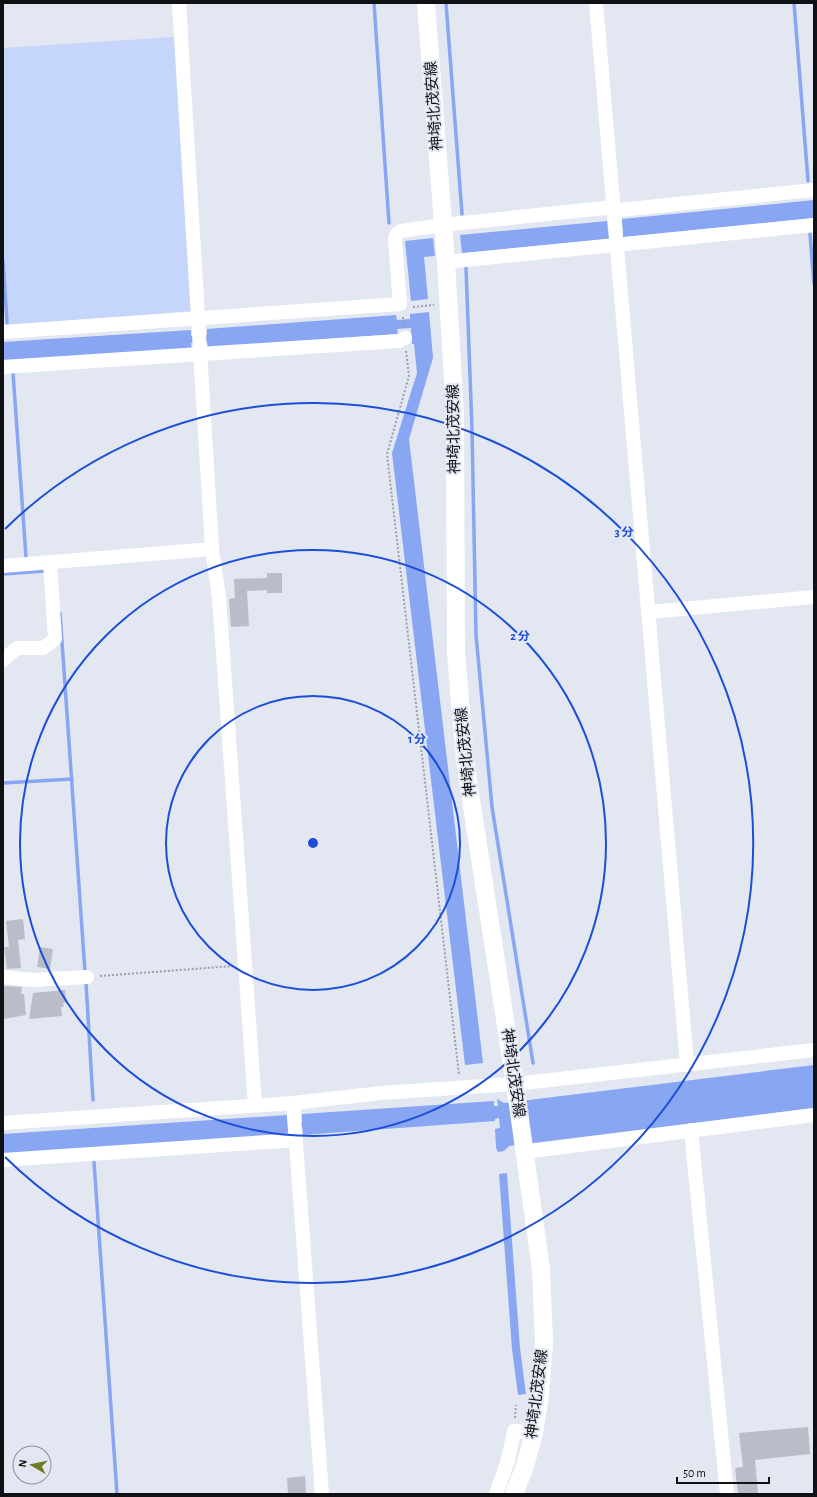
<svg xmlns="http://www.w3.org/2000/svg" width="817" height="1497" viewBox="0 0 817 1497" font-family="'Alegreya Sans','Noto Sans JP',sans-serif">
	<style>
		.green { fill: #c5d5fb }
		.water { fill: #88a6f1 }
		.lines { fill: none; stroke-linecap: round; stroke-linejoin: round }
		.stream { stroke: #88a6f1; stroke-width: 3.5 }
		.building { fill: #b8bdc8 }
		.path { stroke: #9b9fa8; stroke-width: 2; stroke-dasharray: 2 2; stroke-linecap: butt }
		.minor { stroke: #fff; stroke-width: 14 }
		.major { stroke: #fff; stroke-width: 18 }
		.ring { fill: none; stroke: #1d4ed8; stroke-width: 2 }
		.labels { text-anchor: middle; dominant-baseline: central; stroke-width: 4; stroke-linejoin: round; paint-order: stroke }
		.street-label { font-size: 15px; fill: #101115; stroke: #e2e7f2 }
		.centre { fill: #1d4ed8; stroke: #e2e7f2; stroke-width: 2 }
		.ring-label { font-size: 12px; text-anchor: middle; font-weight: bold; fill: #1d4ed8; stroke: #e2e7f2; stroke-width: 4; stroke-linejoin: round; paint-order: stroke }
	</style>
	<rect width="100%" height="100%" fill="#e2e7f2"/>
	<polygon class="green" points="174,37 192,311 8,325 3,253 3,48"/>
	<g class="water">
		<polygon points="814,200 814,218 623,237 622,219"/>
		<polygon points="607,221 609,239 462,253 460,235"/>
		<polygon points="433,238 435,256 424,257 428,299 411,301 405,241"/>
		<polygon points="429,312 433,358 409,439 483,1063 465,1065 392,453 417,373 414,344 412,344 411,328 397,329 398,334 208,348 207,342 191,343 192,349 3,361 3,342 191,330 191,336 207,335 207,329 396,315 397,320 410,319 410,314"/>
		<polygon points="814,1065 814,1108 509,1146 504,1151 498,1152 496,1148 495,1129 500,1128 499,1118 495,1119 495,1121 303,1135 302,1127 288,1128 289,1136 3,1155 3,1134 287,1115 288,1123 302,1122 302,1114 494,1101 494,1106 498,1106 497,1099 504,1103"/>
		<polygon points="507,1173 520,1348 526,1394 518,1395 512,1349 499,1174"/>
	</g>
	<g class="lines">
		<g class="stream">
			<polyline points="374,3 389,223"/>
			<polyline points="446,3 462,214"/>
			<polyline points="794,3 808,181"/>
			<polyline points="810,234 814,284"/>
			<polyline points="3,261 7,323"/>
			<polyline points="466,268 472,429 476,635 492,807 533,1063"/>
			<polyline points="13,373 26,557"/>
			<polyline points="3,574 44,571"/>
			<polyline points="60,613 85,972"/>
			<polyline points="3,783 72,779"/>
			<polyline points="86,983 93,1100"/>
			<polyline points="94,1162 117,1494"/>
		</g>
	</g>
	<g class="building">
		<polygon points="267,573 282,573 282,593 267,593 267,590 247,591 249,626 231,627 229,599 235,598 234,579 267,578"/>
		<polygon points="23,919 25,939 18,940 21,968 7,969 4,947 9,947 6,921"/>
		<polygon points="40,947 53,949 50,969 37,967"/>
		<polygon points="3,986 22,987 21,994 24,994 26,1015 3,1019"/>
		<polygon points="65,990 66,1002 63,1003 64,1007 61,1007 62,1016 29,1019 33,993"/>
		<polygon points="808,1427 810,1454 755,1460 758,1494 738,1494 735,1468 743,1467 739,1433"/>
		<polygon points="305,1476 306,1494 288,1494 287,1478"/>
	</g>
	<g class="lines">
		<g class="path">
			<polyline points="413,307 434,305"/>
			<polyline points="403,317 404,327"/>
			<polyline points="406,351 409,376 387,454 459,1075"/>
			<polyline points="100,976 233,966"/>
			<polyline points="515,1418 516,1405"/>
		</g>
		<g class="minor">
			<polyline points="179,3 212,549 219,597 255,1105"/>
			<polyline points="596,3 687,1064"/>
			<polyline points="446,262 814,225"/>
			<polyline points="3,332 400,304 395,239 396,235 401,231 443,225 614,207 619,210 814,190"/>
			<polyline points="3,367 399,341 405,338"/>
			<polyline points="3,566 212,549"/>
			<polyline points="649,612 814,597"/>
			<polyline points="3,660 17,648 43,648 55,639 50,562"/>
			<polyline points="3,977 34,980 87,977"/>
			<polyline points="293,1103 322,1494"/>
			<polyline points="3,1123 293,1103 381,1093 515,1084 814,1050"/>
			<polyline points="691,1130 727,1494"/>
			<polyline points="524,1152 814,1115"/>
			<polyline points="3,1160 296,1140"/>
			<polyline points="496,1494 508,1460 514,1431 534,1433"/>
		</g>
		<polyline class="major" points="426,3 446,262 455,414 456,653 465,761 515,1084 541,1269 544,1342 540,1395 534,1433 525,1466 514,1494"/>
	</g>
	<g class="ring">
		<circle cx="313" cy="843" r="147"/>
		<circle cx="313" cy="843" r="293"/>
		<path d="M5 529A440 440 0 1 1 5 1157"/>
	</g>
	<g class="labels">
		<g class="street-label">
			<text transform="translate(434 106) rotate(-94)">神埼北茂安線</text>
			<text transform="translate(454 429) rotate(-91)">神埼北茂安線</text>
			<text transform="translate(466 752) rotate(-96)">神埼北茂安線</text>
			<text transform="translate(513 1073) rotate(82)">神埼北茂安線</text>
			<text transform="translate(537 1394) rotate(-83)">神埼北茂安線</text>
		</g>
	</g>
	<circle cx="313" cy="843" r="6" class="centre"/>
	<g class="ring-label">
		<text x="624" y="536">3 分</text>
		<text x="520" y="640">2 分</text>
		<text x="417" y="743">1 分</text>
	</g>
	<rect width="817" height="1497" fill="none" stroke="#101115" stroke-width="8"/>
	<g transform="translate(32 1465) rotate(279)"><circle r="19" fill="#e2e7f2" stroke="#8e919a"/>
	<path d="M0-3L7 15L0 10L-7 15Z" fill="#707b27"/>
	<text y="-6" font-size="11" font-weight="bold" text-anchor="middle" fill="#101115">N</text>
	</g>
	<path d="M677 1477v6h92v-6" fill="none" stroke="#101115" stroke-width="2"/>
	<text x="683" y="1477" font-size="12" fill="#101115" stroke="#e2e7f2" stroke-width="3" paint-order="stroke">50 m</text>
</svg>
